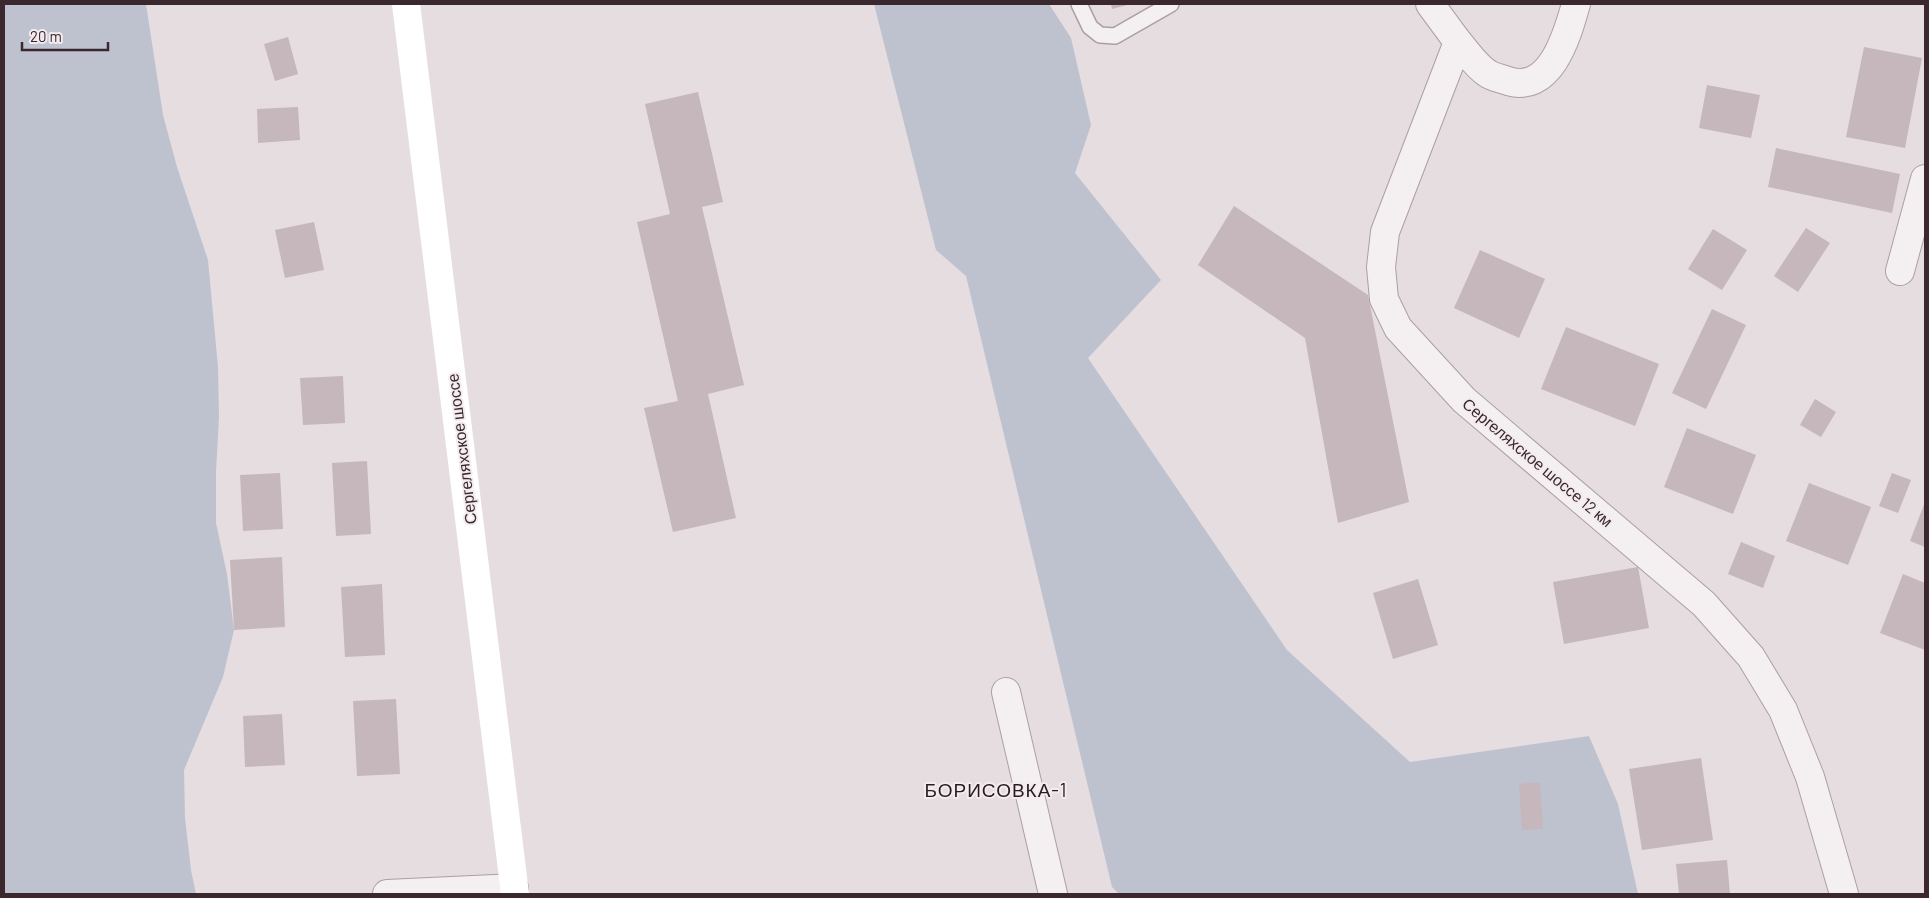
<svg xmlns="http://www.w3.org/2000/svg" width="1929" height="898" viewBox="0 0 1929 898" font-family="Barlow,sans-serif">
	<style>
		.green { fill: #bec2cf }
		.building { fill: #c5b7bc }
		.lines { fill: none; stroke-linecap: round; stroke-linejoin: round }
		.service-casing { stroke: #ac9fa3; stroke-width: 18 }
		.minor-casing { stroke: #ac9fa3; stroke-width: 30 }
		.service { stroke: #f4eff1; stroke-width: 15 }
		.minor { stroke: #f4eff1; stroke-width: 28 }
		.secondary { stroke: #fff; stroke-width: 28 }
		.labels { text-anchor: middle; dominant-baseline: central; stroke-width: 4; stroke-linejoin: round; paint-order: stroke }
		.street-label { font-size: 16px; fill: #3b272e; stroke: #f3ecef }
		.quarter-label { font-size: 19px; letter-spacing: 1px; fill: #2c1a1f; stroke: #f3ecef }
	</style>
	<rect width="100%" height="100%" fill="#e6dde0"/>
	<g class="green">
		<polygon points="4,4 146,4 163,115 177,167 208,260 218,367 219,417 216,472 216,523 227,574 234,630 223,677 184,770 185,818 191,870 196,894 4,894"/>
		<polygon points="874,4 1049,4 1071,38 1091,125 1075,173 1161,280 1088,358 1287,650 1410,762 1589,736 1618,804 1638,894 1119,894 1112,887 966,276 936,250"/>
	</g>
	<g class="building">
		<polygon points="1111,4 1131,4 1112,9"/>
		<polygon points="288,37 298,74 275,81 264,44"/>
		<polygon points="1864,47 1922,58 1905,148 1846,137"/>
		<polygon points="1707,85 1760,95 1751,138 1699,128"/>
		<polygon points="698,92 723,202 702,207 744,385 708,394 736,518 673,532 644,408 678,401 637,222 670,214 645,104"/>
		<polygon points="298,107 300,140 258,143 257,109"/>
		<polygon points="1776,148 1900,174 1892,213 1768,187"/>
		<polygon points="1234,206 1368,295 1409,502 1338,523 1305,338 1198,265"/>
		<polygon points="314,222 324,270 285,278 275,230"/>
		<polygon points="1806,228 1830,243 1798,292 1774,276"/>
		<polygon points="1713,229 1747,250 1722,290 1688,269"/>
		<polygon points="1480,250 1545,279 1519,338 1454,308"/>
		<polygon points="1712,309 1746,325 1706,409 1672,393"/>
		<polygon points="1566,327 1659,364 1635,426 1541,389"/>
		<polygon points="343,376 345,423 303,425 300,378"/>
		<polygon points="1815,399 1836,412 1821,437 1800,425"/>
		<polygon points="1687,428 1756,455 1733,514 1664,487"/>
		<polygon points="367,461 371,534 336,536 332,463"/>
		<polygon points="280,473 283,529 243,531 240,475"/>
		<polygon points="1892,473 1911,480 1898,513 1879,506"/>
		<polygon points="1809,483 1871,507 1848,565 1786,541"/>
		<polygon points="1925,502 1925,547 1910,541"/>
		<polygon points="1741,542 1775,556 1763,588 1728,574"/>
		<polygon points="282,557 285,627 234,630 230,560"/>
		<polygon points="1638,567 1649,628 1564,644 1553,582"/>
		<polygon points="1903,574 1925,583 1925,650 1880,633"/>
		<polygon points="1418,579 1438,645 1393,659 1373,593"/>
		<polygon points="382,584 385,655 345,657 341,587"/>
		<polygon points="396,699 400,774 357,776 353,701"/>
		<polygon points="282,714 285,765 245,767 243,716"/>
		<polygon points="1701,758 1713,840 1642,850 1629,769"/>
		<polygon points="1540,782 1543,829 1522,830 1519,784"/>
		<polygon points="1727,860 1730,894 1679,894 1676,864"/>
	</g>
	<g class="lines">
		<defs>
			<polyline id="service" points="1079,4 1090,27 1100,35 1115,36 1171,4"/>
			<g id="minor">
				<polyline points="1430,4 1458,42 1385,232 1381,267 1384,299 1398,328 1464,400 1704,604 1751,657 1783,710 1810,777 1844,894"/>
				<path d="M1458 42C1467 52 1476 66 1487 73 1492 77 1499 78 1505 80 1550 97 1567 36 1576 4"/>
				<polyline points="1900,271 1925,179"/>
				<polyline points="1006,692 1053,894"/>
				<polyline points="387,894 514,888"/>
			</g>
		</defs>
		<use href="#service" class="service-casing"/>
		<use href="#minor" class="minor-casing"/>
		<use href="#service" class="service"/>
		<use href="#minor" class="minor"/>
		<polyline class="secondary" points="406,4 515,894"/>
	</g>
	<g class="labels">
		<g class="street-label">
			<text transform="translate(461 449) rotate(-97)">Сергеляхское шоссе</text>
			<text transform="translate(1538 462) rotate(40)">Сергеляхское шоссе 12 км</text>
		</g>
		<g class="quarter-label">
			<text x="996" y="789">БОРИСОВКА-1</text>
		</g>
	</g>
	<rect width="1929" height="898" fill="none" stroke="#3b272e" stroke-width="10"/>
	<path d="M22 42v8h86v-8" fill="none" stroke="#3b272e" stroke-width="2.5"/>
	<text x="30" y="42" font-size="15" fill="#3b272e" stroke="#f3ecef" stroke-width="4" paint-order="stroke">20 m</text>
</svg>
